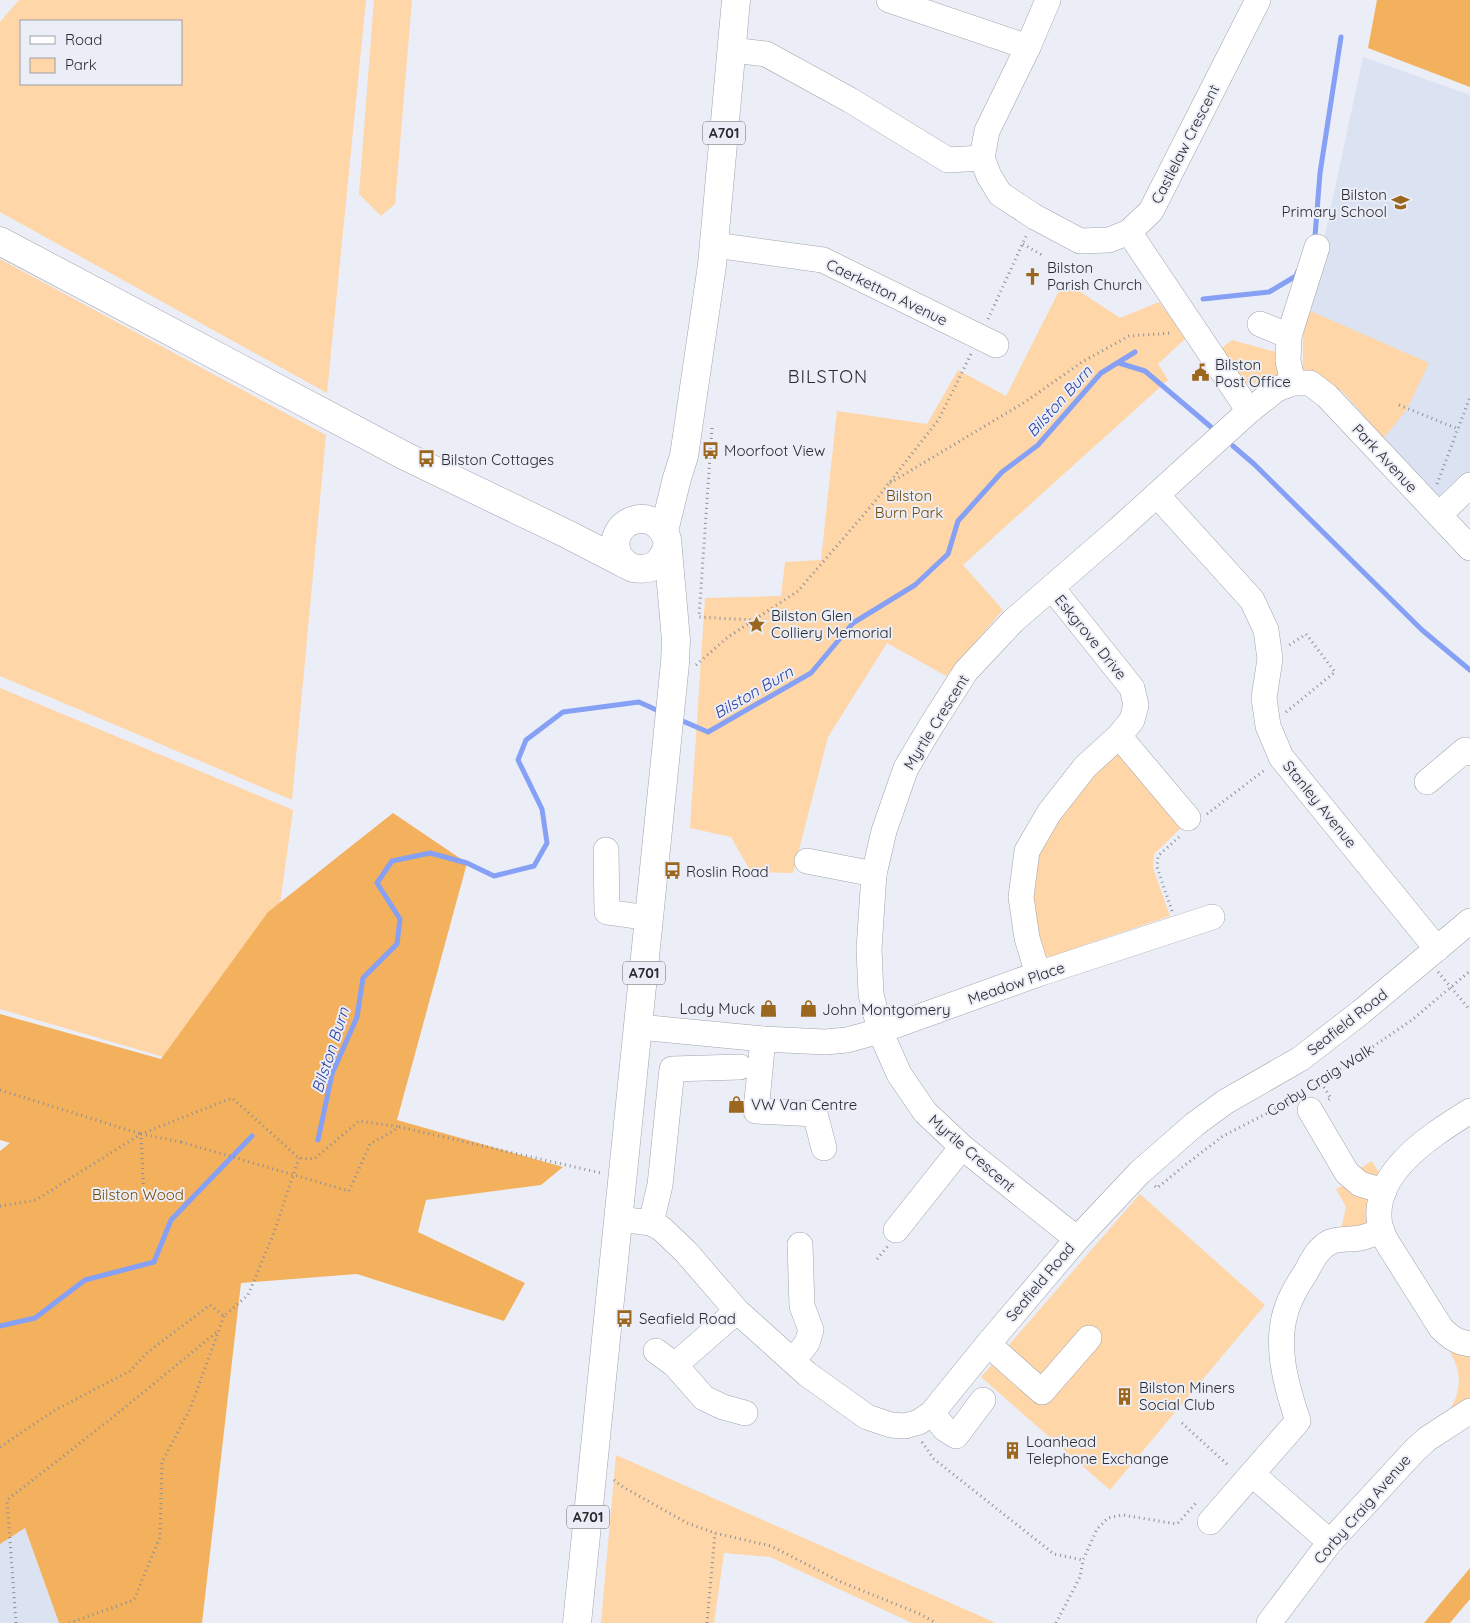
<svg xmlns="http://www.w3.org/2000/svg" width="1470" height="1623" viewBox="0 0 1470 1623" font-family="Quicksand,sans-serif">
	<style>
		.built { fill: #dbe2f2 }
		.green { fill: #fed6a7; fill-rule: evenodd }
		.forest { fill: #f3b15e }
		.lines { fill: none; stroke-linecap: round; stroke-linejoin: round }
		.stream { stroke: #85a0f4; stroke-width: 5 }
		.minor-casing { stroke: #a1a4ad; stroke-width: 26 }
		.major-casing { stroke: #a1a4ad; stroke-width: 29 }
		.path { stroke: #8c8e95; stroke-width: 3; stroke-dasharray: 1 4; stroke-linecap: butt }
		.minor { stroke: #fff; stroke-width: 25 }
		.major { stroke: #fff; stroke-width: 28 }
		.path-bridge { stroke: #8c8e95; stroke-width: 3; stroke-dasharray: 1 4; stroke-linecap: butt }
		.labels { text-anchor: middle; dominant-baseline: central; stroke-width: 4; stroke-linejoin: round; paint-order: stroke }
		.shield { fill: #ebeef7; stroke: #64666b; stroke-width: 1 }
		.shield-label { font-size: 14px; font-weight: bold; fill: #2a2b2f }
		.street-label { font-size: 15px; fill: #2a2b2f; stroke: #ebeef7 }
		.poi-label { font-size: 15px; fill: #2a2b2f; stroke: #ebeef7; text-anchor: start }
		.park-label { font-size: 15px; fill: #764b08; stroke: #ebeef7 }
		.water-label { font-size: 16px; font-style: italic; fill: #2c41a0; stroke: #ebeef7 }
		.quarter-label { font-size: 18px; letter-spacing: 1px; fill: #2a2b2f; stroke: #ebeef7 }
	</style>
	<rect width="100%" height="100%" fill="#ebeef7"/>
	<g class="built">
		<polygon points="1363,57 1470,95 1470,504 1455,518 1342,391 1303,374 1303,338"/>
		<polygon points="24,1525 59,1623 0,1623 0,1541"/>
	</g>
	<g class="green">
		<path d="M19 0H366L327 393 0 212V22ZM21 21H181V84H21Z"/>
		<polygon points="374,0 412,0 395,204 381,216 359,194"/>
		<polygon points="0,259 326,435 292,800 0,676"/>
		<polygon points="1064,281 1120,318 1159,302 1186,338 1158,364 1168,380 963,565 1003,610 946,676 887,643 828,737 793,873 751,872 731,837 690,828 705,598 781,596 785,562 821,560 837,411 927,424 958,370 1006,396"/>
		<polygon points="1308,310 1429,363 1407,409 1384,438 1342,391 1303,374 1303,338"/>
		<polygon points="1232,340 1283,354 1281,374 1268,384 1243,383 1219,350"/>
		<polygon points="0,688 293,810 279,911 167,1058 0,1009"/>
		<polygon points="1120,751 1183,826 1154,854 1153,868 1170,916 1072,949 1066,957 1054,959 1044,955 1030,898 1035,855 1055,815 1111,753"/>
		<polygon points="1372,1161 1382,1178 1377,1179 1357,1170"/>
		<polygon points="1345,1185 1368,1197 1372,1202 1369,1224 1340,1234 1346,1207 1336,1189"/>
		<polygon points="1140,1194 1265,1305 1110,1490 981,1377"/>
		<path d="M1450 1352 1470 1353V1403L1449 1411C1462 1391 1462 1372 1450 1352Z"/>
		<polygon points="616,1455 996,1623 912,1623 770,1557 724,1553 714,1623 601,1623"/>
	</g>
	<g class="forest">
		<polygon points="1377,0 1470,0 1470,87 1368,48"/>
		<polygon points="393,813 467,863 397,1120 563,1167 541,1185 426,1200 418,1232 525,1283 504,1321 357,1274 241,1283 202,1623 59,1623 25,1528 0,1544 0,1151 10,1143 0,1140 0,1014 161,1059 268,912"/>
		<polygon points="1470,1568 1470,1599 1450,1623 1424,1623"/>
	</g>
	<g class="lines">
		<g class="stream">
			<polyline points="1312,241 1315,236 1320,173 1341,37"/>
			<polyline points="1203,299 1269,292 1296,276 1298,271"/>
			<polyline points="1119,363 1145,371 1211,427"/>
			<polyline points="1233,446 1254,464 1422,630 1470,670"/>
			<polyline points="678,719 708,732 811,673 853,623 915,585 948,554 958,521 1002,472 1038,445 1101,373 1135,352"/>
			<polyline points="318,1140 332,1074 357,1017 363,978 397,944 400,919 377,883 392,861 430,853 467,863 494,876 534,866 547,843 542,809 518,760 526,740 563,712 639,702 661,712"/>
			<polyline points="0,1326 35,1318 85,1280 154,1262 171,1220 252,1136"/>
		</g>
		<defs>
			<g id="minor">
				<polyline points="889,0 1028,47"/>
				<polyline points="1048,0 1028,47 987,131 982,158 989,176 1000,194 1035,217 1080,241 1109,240 1129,232 1151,211 1258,0"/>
				<polyline points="732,50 766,54 850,100 948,160 982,158"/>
				<polyline points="1129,232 1249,411"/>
				<polyline points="715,245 823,260 996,345"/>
				<polyline points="1260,324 1289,336"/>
				<polyline points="1293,383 1288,361 1289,336 1317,247"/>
				<polyline points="1157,495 1252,600 1266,630 1270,659 1264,698 1268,726 1281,757 1437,949"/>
				<polyline points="1439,515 1470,485"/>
				<polyline points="1119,736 1188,818"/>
				<polyline points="1427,782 1465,750 1470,753"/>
				<polyline points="606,850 607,912 649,918"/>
				<polyline points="807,861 874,874"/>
				<polyline points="1038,974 1027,938 1021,897 1027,851 1049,813 1085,767 1119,736 1132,720 1136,705 1132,688 1052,588"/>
				<polyline points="639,1027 763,1039 825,1042 847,1040 880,1031 1038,974 1212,917"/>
				<polyline points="763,1039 756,1111 815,1114 824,1148"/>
				<polyline points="1310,1110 1347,1173 1360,1184 1384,1191"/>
				<path d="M1470 1111C1432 1135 1366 1175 1381 1230 1385 1241 1394 1253 1400 1263 1414 1285 1427 1306 1441 1328 1450 1337 1456 1342 1470 1344"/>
				<polyline points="619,1219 651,1223 662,1229 686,1252 737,1311 807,1374 867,1417 891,1425 905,1426 919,1422 932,1413 988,1344 1077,1239 1140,1172 1195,1124 1225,1102 1300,1059 1361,1012 1470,921"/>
				<polyline points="651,1223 660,1185 672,1069 740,1067"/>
				<polyline points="896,1230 962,1147"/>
				<polyline points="1077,1239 962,1147 925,1112 899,1074 880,1031 871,994 869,949 874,874 884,831 906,768 931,726 966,671 1013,621 1119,529 1249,411 1277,389 1293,383 1310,383 1327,396 1470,548"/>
				<polyline points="988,1344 1042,1392 1089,1338"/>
				<polyline points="656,1351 675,1365 704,1398 723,1407 745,1413"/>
				<polyline points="793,1361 807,1343 811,1330 802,1306 800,1245"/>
				<polyline points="675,1365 737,1311"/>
				<polyline points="932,1413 945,1429 956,1436 983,1400"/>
				<polyline points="1252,1474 1330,1542"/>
				<path d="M1210 1522 1298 1421C1285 1382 1272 1337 1291 1298 1295 1289 1301 1280 1306 1272 1312 1261 1318 1248 1330 1242 1339 1238 1350 1240 1360 1238 1367 1237 1374 1233 1382 1231"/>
				<polyline points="1269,1623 1330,1542 1414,1451 1427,1439 1470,1411"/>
			</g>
			<g id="major">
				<path d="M0 241 405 456 567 534 633 568C652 571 660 565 667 548"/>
				<polyline points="664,531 677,478 684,456 712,265 736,0"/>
				<path d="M577 1623 675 663 676 640 667 539C653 501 604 523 618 555 619 558 623 561 625 564"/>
			</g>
		</defs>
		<use href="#minor" class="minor-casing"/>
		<use href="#major" class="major-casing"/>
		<g class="path">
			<polyline points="1023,244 1042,255"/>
			<polyline points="988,319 1027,234"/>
			<polyline points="1399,405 1458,429"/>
			<polyline points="712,428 699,617 753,620"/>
			<polyline points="890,483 1025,402 1082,362 1129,336 1172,333"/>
			<polyline points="1437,484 1470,397"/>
			<polyline points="696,665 728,637 798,591 872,505 939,419 971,354"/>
			<polyline points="1286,712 1335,672 1306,634 1288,646"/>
			<polyline points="1207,814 1266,769"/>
			<polyline points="1172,911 1157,867 1158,856 1179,837"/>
			<polyline points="1438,972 1470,1010"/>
			<polyline points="1321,1083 1331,1098 1326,1101"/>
			<polyline points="1311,1089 1412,1020 1470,971"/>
			<polyline points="0,1090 141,1134"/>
			<polyline points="1155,1186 1157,1188 1184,1166 1223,1136 1291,1101"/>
			<polyline points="349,1191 370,1144 400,1127 601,1173"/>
			<polyline points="144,1199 141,1134 181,1142"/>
			<polyline points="0,1206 36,1200 141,1134 232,1098 299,1158 314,1159 359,1121 400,1127"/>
			<polyline points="877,1259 888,1246"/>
			<polyline points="1182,1423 1229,1466"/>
			<polyline points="922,1442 934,1459 1054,1554 1083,1560"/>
			<polyline points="0,1447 55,1410 130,1371 148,1352 210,1305 224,1316 248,1295 273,1235 299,1158"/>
			<polyline points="614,1480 623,1487 687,1523 715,1533 771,1546 841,1582 920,1614 936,1623"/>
			<polyline points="16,1623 7,1500 112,1418 218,1331"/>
			<polyline points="69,1623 134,1600 160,1537 162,1462 190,1409 224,1316"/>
			<polyline points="707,1623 715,1533"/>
			<polyline points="1056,1623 1080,1577 1083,1560 1097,1529 1108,1518 1123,1515 1177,1524 1197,1502"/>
		</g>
		<use href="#minor" class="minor"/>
		<use href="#major" class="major"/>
		<polyline class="path-bridge" points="181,1142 349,1191"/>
	</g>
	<defs>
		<symbol id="school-bare" viewBox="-9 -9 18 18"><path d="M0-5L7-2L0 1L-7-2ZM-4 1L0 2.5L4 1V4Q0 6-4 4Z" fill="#9b671e" stroke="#ebeef7" stroke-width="2.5" paint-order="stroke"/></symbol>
		<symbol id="church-bare" viewBox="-9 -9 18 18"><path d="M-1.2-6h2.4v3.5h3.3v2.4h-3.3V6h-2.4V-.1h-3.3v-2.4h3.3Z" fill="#9b671e" stroke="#ebeef7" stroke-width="2.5" paint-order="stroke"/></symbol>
		<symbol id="civic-bare" viewBox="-9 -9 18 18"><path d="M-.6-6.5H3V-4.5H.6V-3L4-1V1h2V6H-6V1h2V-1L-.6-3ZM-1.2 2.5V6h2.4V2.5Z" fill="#9b671e" stroke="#ebeef7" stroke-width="2.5" paint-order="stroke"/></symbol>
		<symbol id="bus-bare" viewBox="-9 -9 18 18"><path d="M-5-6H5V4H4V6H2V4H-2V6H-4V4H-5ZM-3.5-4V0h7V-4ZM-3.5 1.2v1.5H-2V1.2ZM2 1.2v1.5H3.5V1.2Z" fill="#9b671e" stroke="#ebeef7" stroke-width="2.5" paint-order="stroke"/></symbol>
		<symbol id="sight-bare" viewBox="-9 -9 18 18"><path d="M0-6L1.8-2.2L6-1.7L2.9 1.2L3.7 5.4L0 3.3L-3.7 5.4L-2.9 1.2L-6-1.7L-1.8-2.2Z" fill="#9b671e" stroke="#ebeef7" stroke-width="2.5" paint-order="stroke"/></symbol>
		<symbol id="shop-bare" viewBox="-9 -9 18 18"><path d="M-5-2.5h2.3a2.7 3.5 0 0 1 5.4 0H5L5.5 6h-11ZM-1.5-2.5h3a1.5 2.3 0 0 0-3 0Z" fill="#9b671e" stroke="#ebeef7" stroke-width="2.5" paint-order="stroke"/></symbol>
		<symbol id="building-bare" viewBox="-9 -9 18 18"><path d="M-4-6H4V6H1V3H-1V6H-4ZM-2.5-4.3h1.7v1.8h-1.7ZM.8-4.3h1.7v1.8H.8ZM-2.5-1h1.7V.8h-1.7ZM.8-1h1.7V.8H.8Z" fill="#9b671e" stroke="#ebeef7" stroke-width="2.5" paint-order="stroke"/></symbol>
	</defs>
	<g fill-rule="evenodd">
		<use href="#school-bare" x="1388" y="190" width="25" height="25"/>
		<use href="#church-bare" x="1020" y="264" width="25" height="25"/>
		<use href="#civic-bare" x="1188" y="360" width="25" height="25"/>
		<use href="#bus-bare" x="698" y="438" width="25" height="25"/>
		<use href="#bus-bare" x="414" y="446" width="25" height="25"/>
		<use href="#sight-bare" x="744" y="612" width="25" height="25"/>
		<use href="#bus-bare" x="660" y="858" width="25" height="25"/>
		<use href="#shop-bare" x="756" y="996" width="25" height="25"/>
		<use href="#shop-bare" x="796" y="996" width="25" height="25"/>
		<use href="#shop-bare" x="724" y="1092" width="25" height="25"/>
		<use href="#bus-bare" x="612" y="1306" width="25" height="25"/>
		<use href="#building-bare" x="1112" y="1384" width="25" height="25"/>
		<use href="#building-bare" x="1000" y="1438" width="25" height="25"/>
	</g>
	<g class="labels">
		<g class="shield">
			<rect x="703" y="121.5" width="42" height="23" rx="4"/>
			<rect x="623" y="961.5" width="42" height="23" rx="4"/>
			<rect x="567" y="1505.5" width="42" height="23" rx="4"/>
		</g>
		<g class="shield-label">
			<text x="724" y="133">A701</text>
			<text x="644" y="973">A701</text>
			<text x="588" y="1517">A701</text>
		</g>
		<g class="street-label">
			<text transform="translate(1185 144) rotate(-63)">Castlelaw Crescent</text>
			<text transform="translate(887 292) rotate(26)">Caerketton Avenue</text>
			<text transform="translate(1385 458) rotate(47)">Park Avenue</text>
			<text transform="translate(1091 637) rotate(51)">Eskgrove Drive</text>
			<text transform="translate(936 722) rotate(-58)">Myrtle Crescent</text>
			<text transform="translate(1320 804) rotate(51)">Stanley Avenue</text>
			<text transform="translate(1016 983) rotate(-19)">Meadow Place</text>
			<text transform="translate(1347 1022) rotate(-38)">Seafield Road</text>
			<text transform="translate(1320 1080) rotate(-32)">Corby Craig Walk</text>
			<text transform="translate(972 1153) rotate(41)">Myrtle Crescent</text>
			<text transform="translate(1040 1282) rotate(-50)">Seafield Road</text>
			<text transform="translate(1362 1509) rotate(-49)">Corby Craig Avenue</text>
		</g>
		<g class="poi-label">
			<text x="1387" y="194" text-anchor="end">Bilston<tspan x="1387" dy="17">Primary School</tspan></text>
			<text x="1047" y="267">Bilston<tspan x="1047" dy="17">Parish Church</tspan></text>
			<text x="1215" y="364">Bilston<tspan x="1215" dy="17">Post Office</tspan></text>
			<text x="724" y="450">Moorfoot View</text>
			<text x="441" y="459">Bilston Cottages</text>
			<text x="771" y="615">Bilston Glen<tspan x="771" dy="17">Colliery Memorial</tspan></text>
			<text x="686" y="871">Roslin Road</text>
			<text x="755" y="1008" text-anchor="end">Lady Muck</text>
			<text x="822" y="1009">John Montgomery</text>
			<text x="751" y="1104">VW Van Centre</text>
			<text x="639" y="1318">Seafield Road</text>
			<text x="1139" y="1387">Bilston Miners<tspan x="1139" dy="17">Social Club</tspan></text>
			<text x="1026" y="1441">Loanhead<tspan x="1026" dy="17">Telephone Exchange</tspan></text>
		</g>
		<g class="park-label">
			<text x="909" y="495">Bilston<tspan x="909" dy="17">Burn Park</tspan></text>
			<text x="138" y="1194">Bilston Wood</text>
		</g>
		<g class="water-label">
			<text transform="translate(1059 401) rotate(-48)">Bilston Burn</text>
			<text transform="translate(753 692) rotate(-30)">Bilston Burn</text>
			<text transform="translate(330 1050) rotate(-72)">Bilston Burn</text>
		</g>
		<g class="quarter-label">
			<text x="828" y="376">BILSTON</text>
		</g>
	</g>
	<rect x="20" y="20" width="162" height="65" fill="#ebeef7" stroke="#9ea0a7"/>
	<rect x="30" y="36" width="25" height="8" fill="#ffffff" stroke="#9ea0a7"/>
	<text x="65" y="45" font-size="15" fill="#2a2b2f">Road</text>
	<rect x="30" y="58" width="25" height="15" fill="#fed6a7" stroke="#9ea0a7"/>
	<text x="65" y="70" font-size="15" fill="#2a2b2f">Park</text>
</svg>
